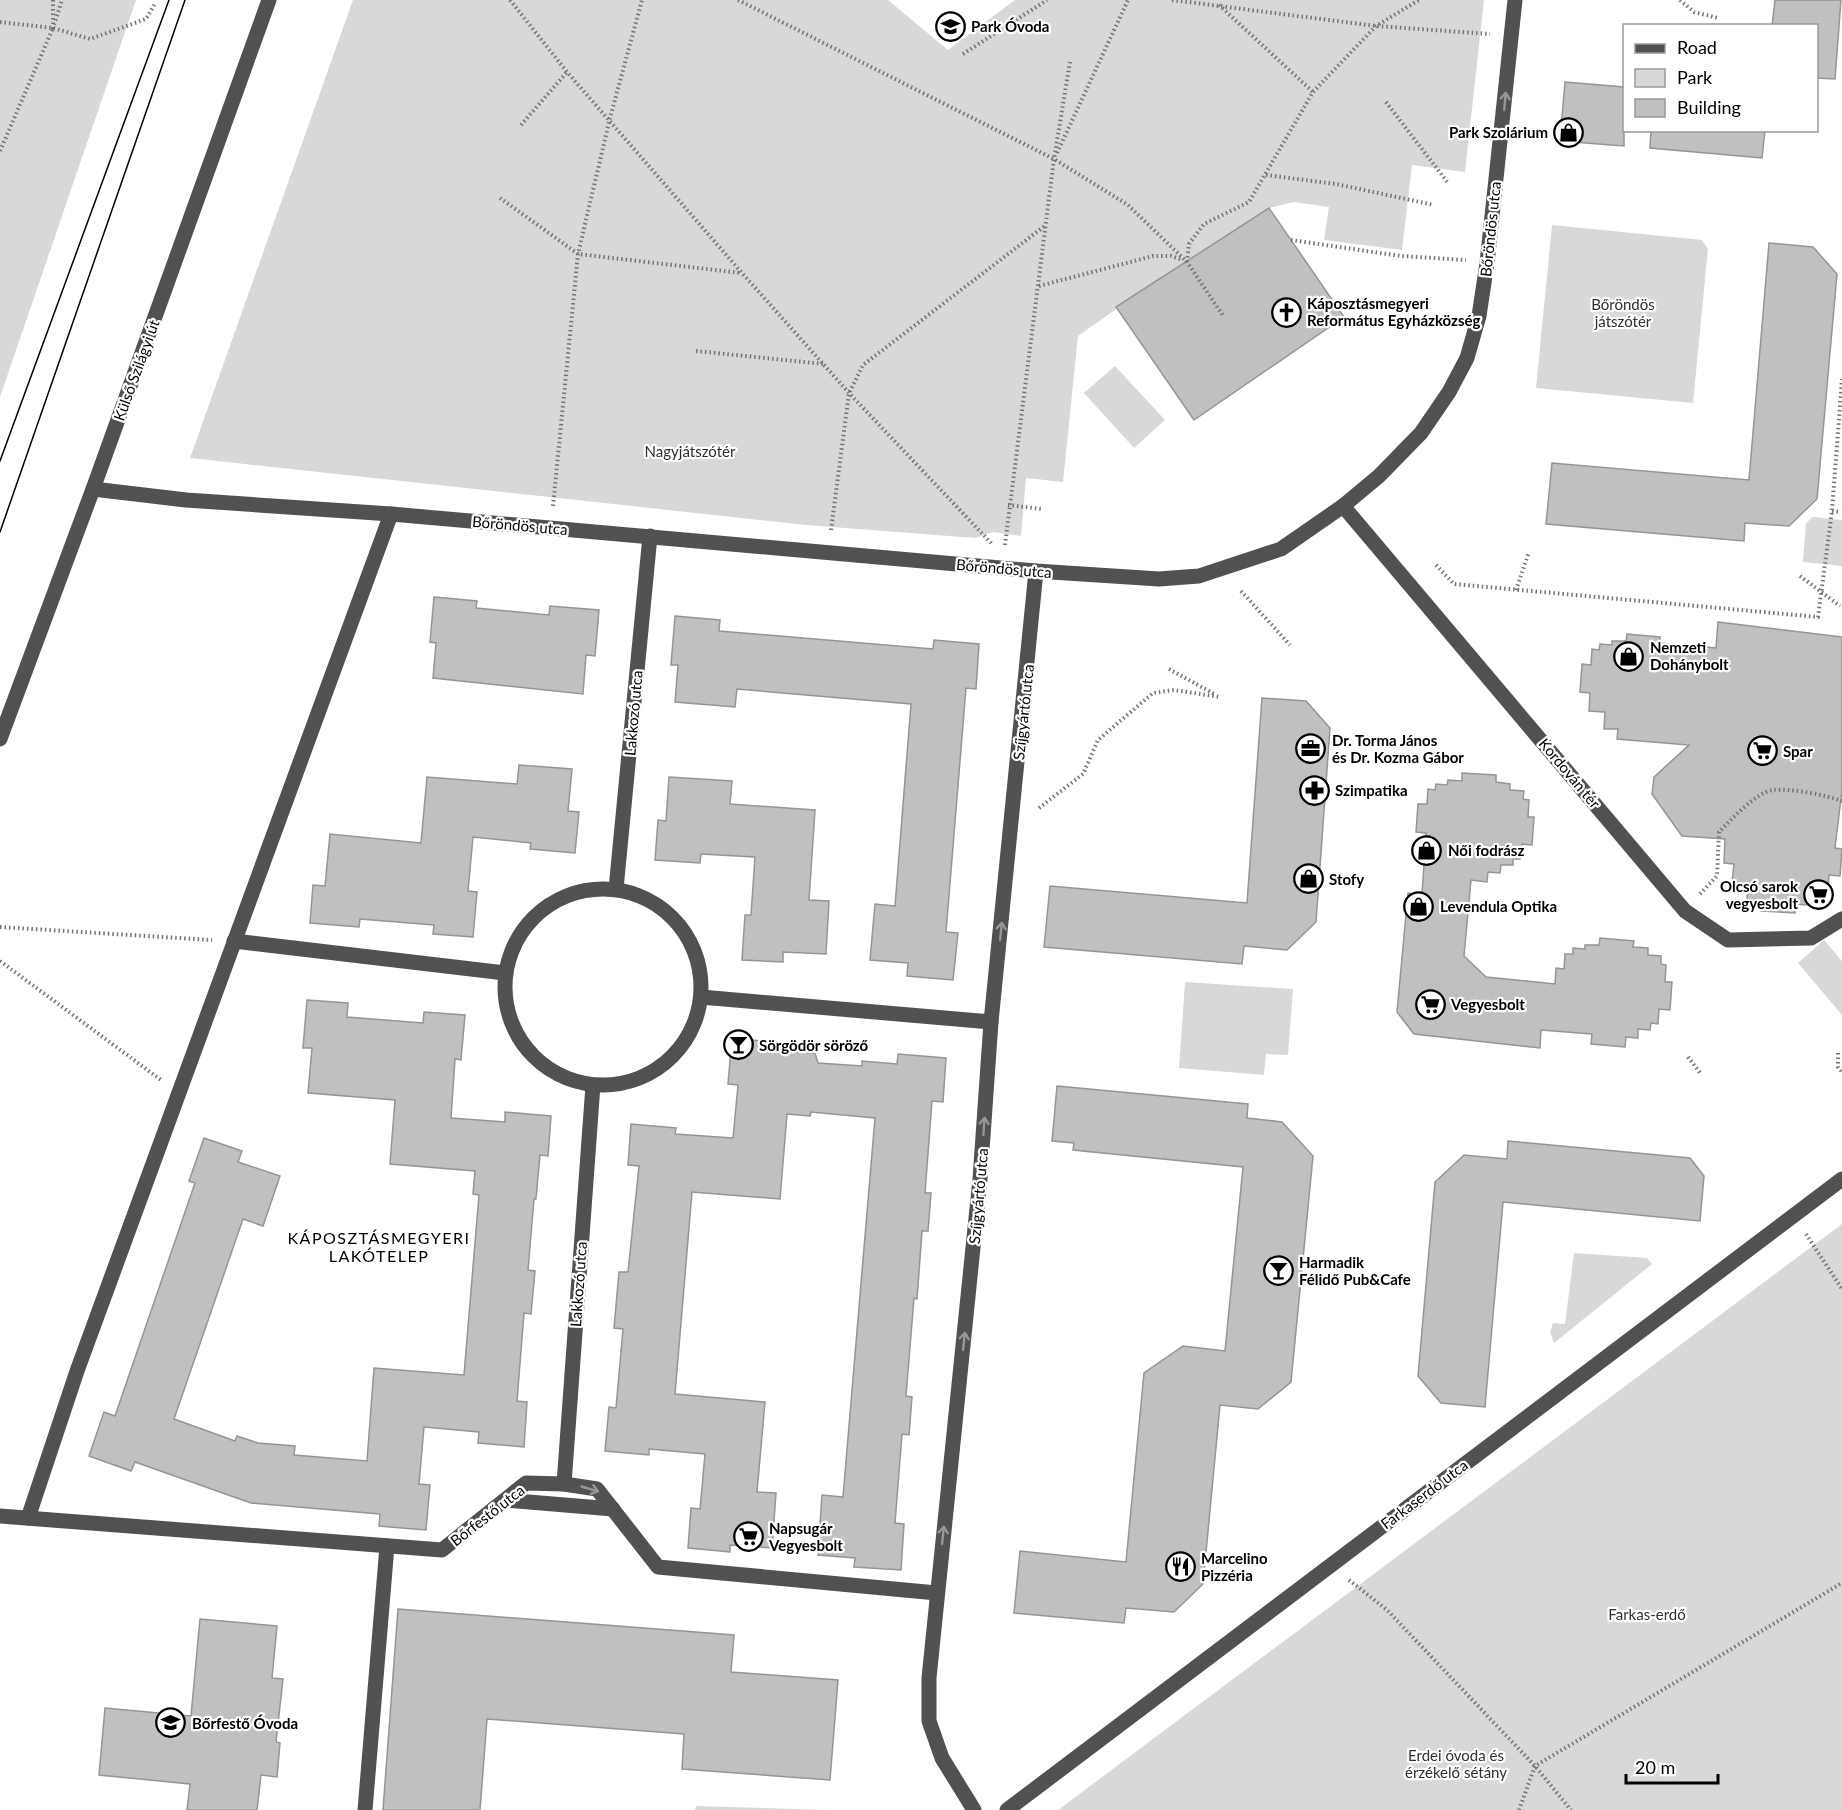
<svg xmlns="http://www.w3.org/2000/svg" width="1842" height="1810" viewBox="0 0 1842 1810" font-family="Lato,sans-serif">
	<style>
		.green { fill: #d8d8d8 }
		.building { fill: #c0c0c0; stroke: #959595; stroke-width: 1.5 }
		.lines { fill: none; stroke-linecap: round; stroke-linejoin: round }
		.path { stroke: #737373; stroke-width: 4; stroke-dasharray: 1.5 3; stroke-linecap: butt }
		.minor { stroke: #515151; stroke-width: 15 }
		.tram { stroke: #000; stroke-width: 1.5 }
		.oneway { stroke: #979797 }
		.labels { text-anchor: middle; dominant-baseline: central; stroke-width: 4.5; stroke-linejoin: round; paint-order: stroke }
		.poi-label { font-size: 15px; font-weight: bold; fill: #000; stroke: #fff; text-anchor: start }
		.street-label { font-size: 15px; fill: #000; stroke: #fff }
		.park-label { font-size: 15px; fill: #2f2f2f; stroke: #fff }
		.neighbourhood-label { font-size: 16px; letter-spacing: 1.5px; fill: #000; stroke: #fff }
	</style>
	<rect width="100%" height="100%" fill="#fff"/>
	<g class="green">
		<polygon points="0,0 136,0 0,397"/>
		<polygon points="353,0 888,0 948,50 1015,0 1484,0 1465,172 1412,165 1402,250 1324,240 1329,207 1294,202 1269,208 1169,272 1078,336 1063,482 1026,478 1021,536 993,532 975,538 806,525 190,458"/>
		<polygon points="1552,225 1702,240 1708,249 1693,403 1536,388"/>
		<polygon points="1115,366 1165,420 1134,448 1084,393"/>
		<polygon points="1813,517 1842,520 1842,566 1803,562 1806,523"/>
		<polygon points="1824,940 1842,961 1842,1015 1798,963"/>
		<polygon points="1185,982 1293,989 1288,1055 1266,1054 1264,1075 1179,1068"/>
		<polygon points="1842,1224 1842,1810 1058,1810"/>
		<polygon points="1574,1253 1647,1258 1652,1264 1554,1343 1550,1332 1553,1323 1565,1324"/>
		<polygon points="696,1806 828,1810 695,1810"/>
	</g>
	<g class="building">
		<polygon points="1775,0 1841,0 1835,79 1816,78 1816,26 1772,26"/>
		<polygon points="1565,82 1624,87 1624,146 1560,141"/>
		<polygon points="1651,130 1765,130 1762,158 1650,148"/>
		<polygon points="1269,208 1344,317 1194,420 1116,307"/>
		<polygon points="1769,243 1813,247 1837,274 1817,499 1789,526 1745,523 1744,541 1546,524 1552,463 1749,480"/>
		<polygon points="434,597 477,601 476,608 549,615 550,606 599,610 595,656 586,655 583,694 433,678 436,643 430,642"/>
		<polygon points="675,616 720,620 719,631 933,649 934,640 979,644 976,689 966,688 946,932 958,933 953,980 907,976 908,963 870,960 875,904 895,906 911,704 737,689 735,707 675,702 678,665 671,665"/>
		<polygon points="1718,622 1842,637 1842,790 1835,848 1842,849 1840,876 1829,875 1828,890 1821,890 1820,897 1808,896 1807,905 1795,904 1795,913 1761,911 1761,900 1747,899 1748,883 1732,882 1734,864 1724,863 1725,839 1682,836 1652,794 1654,777 1689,745 1617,739 1618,729 1604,729 1605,712 1589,711 1590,693 1580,692 1582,664 1591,665 1592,649 1599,650 1600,644 1612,645 1612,641 1626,641 1627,634 1660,637 1660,643 1716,648"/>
		<polygon points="1262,698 1306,701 1330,728 1316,922 1287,950 1244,946 1242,964 1044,947 1050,886 1247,903"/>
		<polygon points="519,765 572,769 568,811 579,812 575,853 530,849 531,843 473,837 468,891 477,892 473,937 433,934 434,925 360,919 359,927 310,923 313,885 325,886 330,834 421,843 427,777 517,784"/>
		<polygon points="1462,773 1496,775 1496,782 1510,784 1510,790 1524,791 1523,799 1529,800 1528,817 1534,817 1532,845 1522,844 1520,859 1513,859 1513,865 1501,865 1500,873 1488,872 1487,882 1471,880 1464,956 1486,977 1555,984 1556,968 1564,969 1565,954 1573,954 1573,948 1585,949 1585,945 1599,945 1600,938 1634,941 1633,947 1648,948 1648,955 1661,956 1661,964 1666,965 1665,982 1672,982 1670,1010 1659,1009 1658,1024 1651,1023 1650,1030 1638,1029 1638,1038 1626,1037 1625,1047 1591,1044 1592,1034 1541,1030 1540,1048 1414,1034 1397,1012 1408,893 1422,895 1426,833 1416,832 1418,804 1427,804 1428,789 1435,790 1436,784 1447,785 1448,780 1462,781"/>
		<polygon points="669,777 732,781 730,804 815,810 809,900 829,901 826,954 783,952 783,962 742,960 745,915 751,915 755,857 701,854 700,863 655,860 658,820 666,821"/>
		<polygon points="307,1000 348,1003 347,1017 423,1023 424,1012 465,1015 461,1060 455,1059 451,1118 505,1122 505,1112 551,1116 548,1156 540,1155 536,1199 534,1199 528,1270 535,1271 531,1314 524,1313 517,1401 527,1402 524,1447 478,1443 479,1432 424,1427 419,1484 430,1485 426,1530 379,1526 380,1514 251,1503 135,1462 131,1471 89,1456 104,1412 115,1416 195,1183 189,1181 204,1138 242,1151 238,1162 280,1176 263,1226 243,1219 174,1419 235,1441 237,1436 258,1443 295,1446 294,1455 367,1461 374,1368 464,1375 479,1195 473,1194 475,1171 390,1164 395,1100 308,1093 312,1048 303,1048"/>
		<polygon points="732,1038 772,1042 771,1050 815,1053 818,1063 862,1066 862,1061 897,1064 898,1054 946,1058 943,1102 932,1101 925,1193 931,1193 928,1231 922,1231 917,1299 914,1298 906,1396 912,1397 909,1435 902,1434 895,1523 904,1524 901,1570 854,1567 855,1558 818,1555 822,1495 843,1497 875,1118 811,1112 810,1116 787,1114 780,1199 692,1192 675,1394 765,1402 757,1492 776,1493 772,1548 730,1545 730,1552 688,1548 691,1508 700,1509 705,1454 649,1449 649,1455 605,1451 609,1407 616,1408 623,1329 614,1328 619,1272 628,1272 639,1166 628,1165 631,1124 676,1128 675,1134 733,1138 738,1085 728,1084"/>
		<polygon points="1057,1086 1248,1104 1247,1118 1282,1122 1313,1156 1291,1382 1258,1409 1220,1405 1203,1584 1174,1612 1126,1608 1124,1623 1014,1613 1020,1551 1126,1562 1144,1373 1183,1346 1225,1351 1243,1167 1073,1150 1074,1143 1052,1141"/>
		<polygon points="1508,1141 1690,1158 1704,1176 1700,1221 1503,1202 1485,1407 1441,1403 1418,1376 1435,1182 1464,1155 1507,1159"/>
		<polygon points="398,1609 734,1635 731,1672 838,1680 830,1780 682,1769 684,1734 487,1719 480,1810 383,1810"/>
		<polygon points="200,1619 277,1626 272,1678 283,1679 276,1742 280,1743 277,1777 261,1775 257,1810 187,1810 190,1784 99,1775 105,1708 191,1716"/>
	</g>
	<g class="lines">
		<g class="path">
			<polyline points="53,0 53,28 62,0"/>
			<polyline points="510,0 567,72 742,273 849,393 992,544"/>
			<polyline points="738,0 1054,159 1128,205 1187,262 1224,317"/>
			<polyline points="1172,0 1376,26 1490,34"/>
			<polyline points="1680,0 1694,12 1718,18"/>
			<polyline points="1219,5 1313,92"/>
			<polyline points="0,22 53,28 90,39 146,19 156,2"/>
			<polyline points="963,54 1047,0"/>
			<polyline points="1386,102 1448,183"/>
			<polyline points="521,125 567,72"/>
			<polyline points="0,151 53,28"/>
			<polyline points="1057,153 1128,0"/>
			<polyline points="1266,175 1336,184 1434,205"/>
			<polyline points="500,198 578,254 741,273"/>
			<polyline points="1291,240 1401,256 1466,260"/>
			<polyline points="1187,262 1189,244 1204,224 1249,202 1313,92 1376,26 1419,0"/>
			<polyline points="1039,286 1153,256 1171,256 1183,260"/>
			<polyline points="696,351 824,364"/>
			<polyline points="1008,505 1042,509"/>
			<polyline points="553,506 578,254 610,118 642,0"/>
			<polyline points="1832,511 1841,512"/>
			<polyline points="831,530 849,393 863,365 1046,225"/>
			<polyline points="1005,545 1054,159 1070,62"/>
			<polyline points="1436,565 1454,584 1818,617 1832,511 1842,379"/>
			<polyline points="1800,576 1840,606"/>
			<polyline points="1516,590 1529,552"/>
			<polyline points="1241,591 1290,645"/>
			<polyline points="1169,669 1216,695"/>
			<polyline points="1039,808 1083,774 1098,740 1153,693 1174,690 1220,697"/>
			<path d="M1700 894 1717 876 1719 832C1731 820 1756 792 1773 790 1790 788 1826 795 1842 801"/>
			<polyline points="0,927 212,940"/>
			<polyline points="0,961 161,1080"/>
			<polyline points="1838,1053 1838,1067 1842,1072"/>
			<polyline points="1688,1057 1701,1074"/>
			<polyline points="1806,1234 1842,1289"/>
			<polyline points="1349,1580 1387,1610 1535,1766 1571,1810"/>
			<polyline points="1519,1810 1535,1766 1842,1583"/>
		</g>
		<g class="minor">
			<polyline points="93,489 186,500 391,514 1036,571 1159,579 1199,576 1281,549 1343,506 1379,476 1421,433 1449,392 1467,358 1479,316 1487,263 1515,0"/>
			<polyline points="1343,506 1685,911 1728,940 1811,938 1842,919"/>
			<polyline points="0,739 93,489 269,0"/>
			<circle cx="603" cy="987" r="98"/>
			<polyline points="616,889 650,536"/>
			<polyline points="234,941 505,973"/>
			<polyline points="701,997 991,1022"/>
			<polyline points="564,1484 593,1085"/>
			<polyline points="505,1500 613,1509"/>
			<polyline points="0,1516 442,1550 526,1483 564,1484 597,1489 658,1567 937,1593"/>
			<polyline points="28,1518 77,1371 391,514"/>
			<polyline points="365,1810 387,1546"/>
			<polyline points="974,1810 942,1758 929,1721 929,1678 980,1179 991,1022 1036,571"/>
			<polyline points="1007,1810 1842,1179"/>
		</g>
		<g class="tram">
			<polyline points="0,461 169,0"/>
			<polyline points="0,532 185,0"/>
		</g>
	</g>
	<defs><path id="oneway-shaft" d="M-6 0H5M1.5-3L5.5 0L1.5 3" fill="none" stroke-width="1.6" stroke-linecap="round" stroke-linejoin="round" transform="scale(1.5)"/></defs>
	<g class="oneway">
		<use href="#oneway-shaft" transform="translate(1505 101) rotate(-85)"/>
		<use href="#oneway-shaft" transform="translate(1001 931) rotate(-84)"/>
		<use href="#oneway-shaft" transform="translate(984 1126) rotate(-86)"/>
		<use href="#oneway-shaft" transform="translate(964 1341) rotate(-84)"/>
		<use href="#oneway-shaft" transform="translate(590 1489) rotate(16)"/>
		<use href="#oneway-shaft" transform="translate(943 1535) rotate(-84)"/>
	</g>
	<defs>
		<symbol id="school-ring" viewBox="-11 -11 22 22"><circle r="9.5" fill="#fff" stroke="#000" stroke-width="1.5"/><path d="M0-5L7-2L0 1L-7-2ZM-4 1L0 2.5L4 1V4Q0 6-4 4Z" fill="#000"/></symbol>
		<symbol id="shop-ring" viewBox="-11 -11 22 22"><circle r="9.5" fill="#fff" stroke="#000" stroke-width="1.5"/><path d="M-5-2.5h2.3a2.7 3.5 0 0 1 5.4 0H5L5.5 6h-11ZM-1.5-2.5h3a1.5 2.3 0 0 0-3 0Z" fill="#000"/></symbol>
		<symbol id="church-ring" viewBox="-11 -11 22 22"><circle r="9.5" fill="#fff" stroke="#000" stroke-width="1.5"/><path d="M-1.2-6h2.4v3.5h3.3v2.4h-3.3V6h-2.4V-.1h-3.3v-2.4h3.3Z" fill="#000"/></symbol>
		<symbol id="office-ring" viewBox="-11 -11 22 22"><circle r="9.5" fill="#fff" stroke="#000" stroke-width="1.5"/><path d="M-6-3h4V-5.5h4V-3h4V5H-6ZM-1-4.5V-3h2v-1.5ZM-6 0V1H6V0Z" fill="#000"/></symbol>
		<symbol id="supermarket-ring" viewBox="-11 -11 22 22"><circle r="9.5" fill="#fff" stroke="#000" stroke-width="1.5"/><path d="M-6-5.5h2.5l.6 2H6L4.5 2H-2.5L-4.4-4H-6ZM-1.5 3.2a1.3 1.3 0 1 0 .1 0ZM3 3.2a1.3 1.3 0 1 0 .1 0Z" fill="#000"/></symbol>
		<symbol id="pharmacy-ring" viewBox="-11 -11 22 22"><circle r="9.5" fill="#fff" stroke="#000" stroke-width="1.5"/><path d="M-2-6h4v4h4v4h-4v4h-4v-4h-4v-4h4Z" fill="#000"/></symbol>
		<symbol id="bar-ring" viewBox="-11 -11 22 22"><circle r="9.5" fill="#fff" stroke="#000" stroke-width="1.5"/><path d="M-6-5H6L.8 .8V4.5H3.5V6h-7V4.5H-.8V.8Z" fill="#000"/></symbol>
		<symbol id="restaurant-ring" viewBox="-11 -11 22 22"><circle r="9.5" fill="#fff" stroke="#000" stroke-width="1.5"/><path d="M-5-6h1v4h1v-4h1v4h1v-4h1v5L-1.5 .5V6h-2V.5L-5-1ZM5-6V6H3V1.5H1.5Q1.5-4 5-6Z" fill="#000"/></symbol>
	</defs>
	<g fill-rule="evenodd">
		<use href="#school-ring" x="934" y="10" width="33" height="33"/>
		<use href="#shop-ring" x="1552" y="116" width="33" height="33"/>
		<use href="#church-ring" x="1270" y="296" width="33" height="33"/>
		<use href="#shop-ring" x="1612" y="640" width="33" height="33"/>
		<use href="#office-ring" x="1294" y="732" width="33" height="33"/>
		<use href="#supermarket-ring" x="1746" y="734" width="33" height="33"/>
		<use href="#pharmacy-ring" x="1298" y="774" width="33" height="33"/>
		<use href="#shop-ring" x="1410" y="834" width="33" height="33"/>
		<use href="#shop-ring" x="1292" y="862" width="33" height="33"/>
		<use href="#supermarket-ring" x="1802" y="878" width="33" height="33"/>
		<use href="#shop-ring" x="1402" y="890" width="33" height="33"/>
		<use href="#supermarket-ring" x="1414" y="988" width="33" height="33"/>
		<use href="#bar-ring" x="722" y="1028" width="33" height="33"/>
		<use href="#bar-ring" x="1262" y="1254" width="33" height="33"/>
		<use href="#supermarket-ring" x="732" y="1520" width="33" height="33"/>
		<use href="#restaurant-ring" x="1164" y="1550" width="33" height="33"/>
		<use href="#school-ring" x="154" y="1706" width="33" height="33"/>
	</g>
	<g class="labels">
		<g class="poi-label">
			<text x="971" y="26">Park Óvoda</text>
			<text x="1548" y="132" text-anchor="end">Park Szolárium</text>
			<text x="1307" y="303">Káposztásmegyeri<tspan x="1307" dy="17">Református Egyházközség</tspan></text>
			<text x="1650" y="647">Nemzeti<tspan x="1650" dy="17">Dohánybolt</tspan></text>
			<text x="1332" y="740">Dr. Torma János<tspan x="1332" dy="17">és Dr. Kozma Gábor</tspan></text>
			<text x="1783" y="751">Spar</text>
			<text x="1335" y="790">Szimpatika</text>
			<text x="1448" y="850">Női fodrász</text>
			<text x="1329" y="879">Stofy</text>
			<text x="1798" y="886" text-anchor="end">Olcsó sarok<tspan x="1798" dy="17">vegyesbolt</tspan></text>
			<text x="1440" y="906">Levendula Optika</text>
			<text x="1451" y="1004">Vegyesbolt</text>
			<text x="759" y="1045">Sörgödör söröző</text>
			<text x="1299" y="1262">Harmadik<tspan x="1299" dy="17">Félidő Pub&amp;Cafe</tspan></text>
			<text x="769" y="1528">Napsugár<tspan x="769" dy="17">Vegyesbolt</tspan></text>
			<text x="1201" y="1558">Marcelino<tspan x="1201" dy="17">Pizzéria</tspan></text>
			<text x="192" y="1723">Bőrfestő Óvoda</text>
		</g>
		<g class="street-label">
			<text transform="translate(1490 229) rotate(-84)">Bőröndös utca</text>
			<text transform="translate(136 370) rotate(-70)">Külső Szilágyi út</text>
			<text transform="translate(520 525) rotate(5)">Bőröndös utca</text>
			<text transform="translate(1004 568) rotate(5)">Bőröndös utca</text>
			<text transform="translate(1023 712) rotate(-84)">Szíjgyártó utca</text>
			<text transform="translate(633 713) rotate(-85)">Lakkozó utca</text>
			<text transform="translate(1570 773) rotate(50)">Kordován tér</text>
			<text transform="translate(978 1196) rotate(-85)">Szíjgyártó utca</text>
			<text transform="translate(578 1284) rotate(-86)">Lakkozó utca</text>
			<text transform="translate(1424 1494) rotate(-37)">Farkaserdő utca</text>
			<text transform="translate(487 1515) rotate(-38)">Bőrfestő utca</text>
		</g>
		<g class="park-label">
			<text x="1623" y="304">Bőröndös<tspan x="1623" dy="17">játszótér</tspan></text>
			<text x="690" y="451">Nagyjátszótér</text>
			<text x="1647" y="1614">Farkas-erdő</text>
			<text x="1456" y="1755">Erdei óvoda és<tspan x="1456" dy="17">érzékelő sétány</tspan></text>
		</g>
		<g class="neighbourhood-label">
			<text x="379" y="1237">KÁPOSZTÁSMEGYERI<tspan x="379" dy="18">LAKÓTELEP</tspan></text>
		</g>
	</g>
	<rect x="1623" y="24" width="195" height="108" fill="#ffffff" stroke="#999999" stroke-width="1.5"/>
	<rect x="1635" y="44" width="30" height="9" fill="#515151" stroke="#999999" stroke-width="1.5"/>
	<text x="1677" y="54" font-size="18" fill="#000000">Road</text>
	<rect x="1635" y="69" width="30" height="18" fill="#d8d8d8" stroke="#999999" stroke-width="1.5"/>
	<text x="1677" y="84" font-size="18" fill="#000000">Park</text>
	<rect x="1635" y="99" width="30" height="18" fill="#c0c0c0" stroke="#999999" stroke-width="1.5"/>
	<text x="1677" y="114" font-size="18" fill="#000000">Building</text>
	<path d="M1626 1774v9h92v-9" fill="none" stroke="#000000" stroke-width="3"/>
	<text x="1635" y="1774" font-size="18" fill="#000000" stroke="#ffffff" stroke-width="4.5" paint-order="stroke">20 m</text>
</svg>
